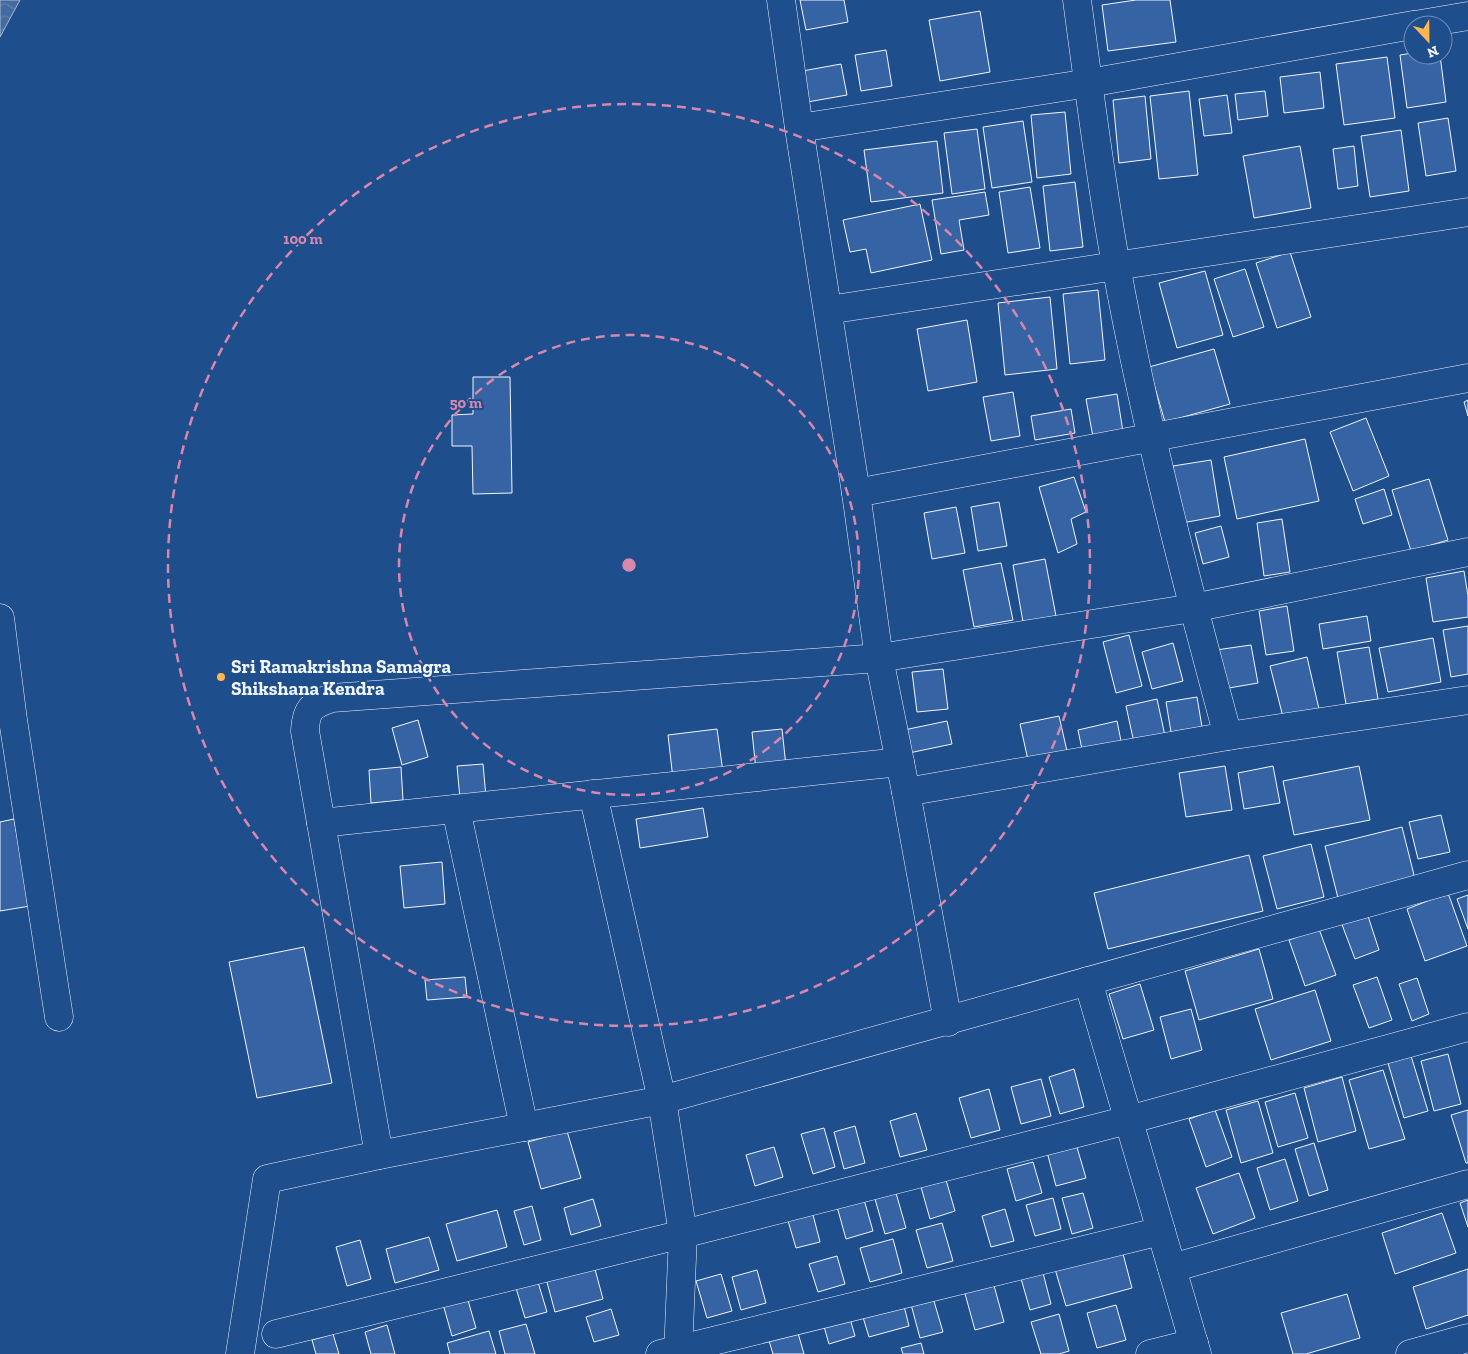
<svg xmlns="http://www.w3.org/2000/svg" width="1468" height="1354" viewBox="0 0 1468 1354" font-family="'Zilla Slab',serif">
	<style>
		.water { fill: url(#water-waves); stroke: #a8bbd7 }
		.building { fill: #3563a3; stroke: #f2f6ff }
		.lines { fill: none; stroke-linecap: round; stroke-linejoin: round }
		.minor-casing { stroke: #f2f6ff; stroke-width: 29 }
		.minor { stroke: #1f4e8c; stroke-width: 28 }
		.ring { fill: none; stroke: #da87ad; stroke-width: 2.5; stroke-dasharray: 9 6 }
		.poi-dot { fill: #ffb74d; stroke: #1f4e8c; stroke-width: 2 }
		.labels { text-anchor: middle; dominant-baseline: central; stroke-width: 4; stroke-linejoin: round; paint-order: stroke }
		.poi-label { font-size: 19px; font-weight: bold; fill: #f2f6ff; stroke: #1f4e8c; text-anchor: start }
		.centre { fill: #da87ad; stroke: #1f4e8c; stroke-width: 2.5 }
		.ring-label { font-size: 15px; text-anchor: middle; font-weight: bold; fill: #da87ad; stroke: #1f4e8c; stroke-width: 4; stroke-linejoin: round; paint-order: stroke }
	</style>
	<defs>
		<pattern id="water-waves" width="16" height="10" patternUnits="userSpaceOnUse" patternTransform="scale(1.25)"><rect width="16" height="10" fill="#446ba0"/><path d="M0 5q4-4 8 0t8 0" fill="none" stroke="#5f81ae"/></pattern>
	</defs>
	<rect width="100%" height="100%" fill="#1f4e8c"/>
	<polygon class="water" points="0,0 20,0 0,37"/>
	<g class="building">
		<polygon points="800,0 844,0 848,22 806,30"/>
		<polygon points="1136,0 1170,0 1176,42 1108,51 1102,5"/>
		<polygon points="980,11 990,72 940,81 929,20"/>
		<polygon points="886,50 892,86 861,91 855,55"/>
		<polygon points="1413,53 1413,55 1440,55 1446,102 1407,108 1400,55"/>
		<polygon points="1387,57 1395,118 1344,125 1336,64"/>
		<polygon points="841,64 847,95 802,103 797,72"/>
		<polygon points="1320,72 1324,108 1284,113 1280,77"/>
		<polygon points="1189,91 1198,175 1159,179 1150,96"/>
		<polygon points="1265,91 1268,116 1238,120 1235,94"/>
		<polygon points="1227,95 1232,133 1204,136 1199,99"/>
		<polygon points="1145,96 1151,159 1119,163 1113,100"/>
		<polygon points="1065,112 1071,174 1037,178 1031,115"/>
		<polygon points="1448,118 1456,171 1426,176 1418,123"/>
		<polygon points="1023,121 1032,182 992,188 983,127"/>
		<polygon points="977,129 985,189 952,194 944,133"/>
		<polygon points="1401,130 1409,191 1370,197 1361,136"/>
		<polygon points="937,141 943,193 871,202 864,150"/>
		<polygon points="1300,146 1311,208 1254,218 1243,156"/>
		<polygon points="1354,146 1358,186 1338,189 1333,149"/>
		<polygon points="1075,182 1083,247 1050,251 1043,186"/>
		<polygon points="1030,187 1040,248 1008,253 999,192"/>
		<polygon points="985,192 989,215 959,220 964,250 941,254 932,200"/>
		<polygon points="920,204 932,260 871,273 866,249 850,252 843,220"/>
		<polygon points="1290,252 1311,317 1277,328 1256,263"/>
		<polygon points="1245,269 1264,327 1233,337 1214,279"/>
		<polygon points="1205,271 1223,335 1177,348 1159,283"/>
		<polygon points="1098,290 1105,360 1070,364 1063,294"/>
		<polygon points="1050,297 1057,369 1005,375 998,303"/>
		<polygon points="967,320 977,382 928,391 917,329"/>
		<polygon points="1214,349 1230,404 1165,422 1149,367"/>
		<polygon points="473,377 510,377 512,493 473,494 472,446 452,446 452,415 473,414"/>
		<polygon points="1013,392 1020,436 991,441 983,397"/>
		<polygon points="1117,394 1123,432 1093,437 1086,399"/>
		<polygon points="1468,400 1468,416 1464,402"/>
		<polygon points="1071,409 1075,433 1035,440 1031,416"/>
		<polygon points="1366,418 1389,476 1353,491 1330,432"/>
		<polygon points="1305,439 1319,501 1237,519 1224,457"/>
		<polygon points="1211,460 1220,516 1182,523 1173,466"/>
		<polygon points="1074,477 1086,512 1071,519 1077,544 1058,553 1039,487"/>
		<polygon points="1429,479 1448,540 1411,551 1392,490"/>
		<polygon points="1384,489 1392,515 1363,524 1355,499"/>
		<polygon points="999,502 1007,546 978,551 971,507"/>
		<polygon points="956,507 965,553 932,559 924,513"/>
		<polygon points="1282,519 1290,572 1264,576 1257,523"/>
		<polygon points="1221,526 1229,557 1203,564 1195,533"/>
		<polygon points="1045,559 1056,616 1023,622 1013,565"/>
		<polygon points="1001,563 1013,620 974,627 963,570"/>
		<polygon points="1464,571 1468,596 1468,617 1433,622 1426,578"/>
		<polygon points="1287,606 1294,651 1266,655 1259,611"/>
		<polygon points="1367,616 1371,641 1323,649 1319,624"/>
		<polygon points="1468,626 1468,674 1451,677 1443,630"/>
		<polygon points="1129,635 1142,686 1116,693 1103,642"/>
		<polygon points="1433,638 1441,682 1388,692 1379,648"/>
		<polygon points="1173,643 1183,681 1152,689 1142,652"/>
		<polygon points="1251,645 1258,683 1223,689 1216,650"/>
		<polygon points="1369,647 1378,699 1346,704 1337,652"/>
		<polygon points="1307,657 1319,709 1283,717 1270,666"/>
		<polygon points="943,669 948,709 917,712 912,672"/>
		<polygon points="1197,697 1202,727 1171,732 1166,702"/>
		<polygon points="1157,699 1167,745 1136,752 1126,706"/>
		<polygon points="1059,716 1069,760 1030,769 1020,724"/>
		<polygon points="418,720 428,757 402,765 392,728"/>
		<polygon points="947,721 952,744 909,753 904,730"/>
		<polygon points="1117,721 1123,751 1084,759 1078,730"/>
		<polygon points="717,729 723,772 673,779 668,735"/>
		<polygon points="782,729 786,766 756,770 752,732"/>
		<polygon points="483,764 486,797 460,799 457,766"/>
		<polygon points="1225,766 1232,810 1186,817 1179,773"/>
		<polygon points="1273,766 1280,803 1244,809 1238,773"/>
		<polygon points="1359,766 1370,820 1294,835 1283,781"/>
		<polygon points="401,767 403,800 371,803 369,770"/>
		<polygon points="703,808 708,837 640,848 636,819"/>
		<polygon points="1441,815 1450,852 1418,859 1409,822"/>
		<polygon points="14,819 30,906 0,911 0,822"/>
		<polygon points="1402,827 1415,879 1338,898 1325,846"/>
		<polygon points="1311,844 1324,897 1277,909 1263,856"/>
		<polygon points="1249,855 1263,911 1108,949 1094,893"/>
		<polygon points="442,862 445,904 404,908 400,866"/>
		<polygon points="1448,893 1467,946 1425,961 1407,909"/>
		<polygon points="1468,895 1468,929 1457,899"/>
		<polygon points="1367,913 1379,950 1355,959 1341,922"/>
		<polygon points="1319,929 1336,975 1305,986 1289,940"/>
		<polygon points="304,947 332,1083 257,1098 229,962"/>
		<polygon points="1259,949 1273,999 1199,1020 1185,971"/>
		<polygon points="465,977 467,997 427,1000 425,980"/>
		<polygon points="1377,977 1392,1020 1369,1028 1353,985"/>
		<polygon points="1417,978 1429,1014 1412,1021 1399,984"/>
		<polygon points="1140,984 1154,1030 1123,1039 1109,994"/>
		<polygon points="1315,990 1331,1041 1271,1060 1255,1009"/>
		<polygon points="1191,1009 1202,1050 1171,1059 1160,1017"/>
		<polygon points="1448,1054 1461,1104 1434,1111 1421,1061"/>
		<polygon points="1411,1056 1428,1111 1404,1118 1388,1063"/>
		<polygon points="1074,1069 1084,1107 1060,1114 1049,1077"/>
		<polygon points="1383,1070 1405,1139 1369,1149 1349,1080"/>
		<polygon points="1342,1077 1356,1131 1318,1142 1304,1088"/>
		<polygon points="1041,1079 1051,1116 1021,1124 1011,1087"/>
		<polygon points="989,1089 1000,1130 971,1138 959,1098"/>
		<polygon points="1295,1093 1308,1138 1278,1147 1265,1102"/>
		<polygon points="1258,1101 1273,1153 1241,1163 1226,1110"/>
		<polygon points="1215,1110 1232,1157 1206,1167 1189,1119"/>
		<polygon points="1468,1110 1468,1163 1466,1163 1451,1115"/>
		<polygon points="916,1113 927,1150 900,1157 890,1121"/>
		<polygon points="855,1126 865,1163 844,1169 834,1132"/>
		<polygon points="824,1128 835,1167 813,1174 801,1134"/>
		<polygon points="567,1131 581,1178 541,1189 528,1142"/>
		<polygon points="1314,1143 1328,1190 1309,1196 1295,1149"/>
		<polygon points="1076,1144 1086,1178 1056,1186 1047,1152"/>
		<polygon points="774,1147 783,1177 755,1186 746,1155"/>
		<polygon points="1285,1159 1298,1201 1270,1210 1257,1168"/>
		<polygon points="1033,1162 1042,1193 1016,1201 1007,1169"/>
		<polygon points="944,1173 955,1211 930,1219 919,1180"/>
		<polygon points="1239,1173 1255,1218 1213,1234 1196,1188"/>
		<polygon points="894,1186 906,1228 885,1234 873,1192"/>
		<polygon points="1083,1193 1093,1228 1072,1234 1062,1198"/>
		<polygon points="863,1196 873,1231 846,1239 836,1203"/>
		<polygon points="1053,1198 1061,1229 1035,1236 1026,1205"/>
		<polygon points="593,1199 601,1226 571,1235 564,1208"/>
		<polygon points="1468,1200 1468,1227 1460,1203"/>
		<polygon points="532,1206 541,1240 524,1245 514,1211"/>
		<polygon points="811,1207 820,1242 796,1248 786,1214"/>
		<polygon points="1005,1209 1014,1241 991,1247 982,1216"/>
		<polygon points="497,1210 507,1247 457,1261 446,1224"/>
		<polygon points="1442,1213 1456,1253 1395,1274 1382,1233"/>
		<polygon points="942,1223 953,1261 927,1268 916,1230"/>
		<polygon points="429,1237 439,1270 395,1283 386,1249"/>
		<polygon points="893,1239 902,1273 870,1282 860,1248"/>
		<polygon points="360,1240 371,1279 347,1286 336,1247"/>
		<polygon points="1122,1250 1132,1288 1066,1306 1055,1269"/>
		<polygon points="837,1256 845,1284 818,1292 809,1264"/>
		<polygon points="592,1258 603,1299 555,1312 544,1271"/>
		<polygon points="1042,1269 1051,1304 1030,1310 1020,1275"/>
		<polygon points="1468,1269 1468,1315 1426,1329 1413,1287"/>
		<polygon points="757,1270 766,1303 741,1310 732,1277"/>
		<polygon points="535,1272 547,1312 525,1318 513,1278"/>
		<polygon points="721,1274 732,1311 707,1318 696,1281"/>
		<polygon points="993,1282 1004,1322 975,1330 964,1290"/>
		<polygon points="465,1290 476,1328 452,1336 441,1297"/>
		<polygon points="931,1291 943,1332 920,1338 909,1297"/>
		<polygon points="1347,1294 1360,1338 1306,1354 1293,1354 1281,1313"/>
		<polygon points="903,1302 909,1326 869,1337 862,1314"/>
		<polygon points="1116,1305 1126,1340 1097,1348 1087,1313"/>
		<polygon points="611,1309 619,1335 594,1342 586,1317"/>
		<polygon points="1059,1314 1069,1351 1059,1354 1041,1354 1031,1322"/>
		<polygon points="849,1315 855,1336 829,1344 823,1323"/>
		<polygon points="526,1324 535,1354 505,1354 499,1331"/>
		<polygon points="387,1325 395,1354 371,1354 365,1332"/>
		<polygon points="796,1326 804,1354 773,1354 767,1334"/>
		<polygon points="489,1331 496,1354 450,1354 447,1343"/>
		<polygon points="333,1334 339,1354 316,1354 312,1340"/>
		<polygon points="921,1343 924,1354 903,1354 901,1348"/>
	</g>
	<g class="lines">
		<defs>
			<g id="minor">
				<polyline points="781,0 799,128 856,493 879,658 906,792 948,1022"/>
				<path d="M1077 0C1089 88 1100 178 1116 265 1145 424 1186 581 1228 736L1468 700"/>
				<polyline points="1415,25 1468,16"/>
				<polyline points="799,128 1089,83 1413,25"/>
				<polyline points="828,310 1468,212"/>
				<polyline points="856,493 1468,378"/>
				<polyline points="0,618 13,720 59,1017"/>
				<polyline points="906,792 1228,736"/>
				<polyline points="456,809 524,1127"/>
				<polyline points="321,823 900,762"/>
				<polyline points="1088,981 1197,1354"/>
				<path d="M379 1155 305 731C306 709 311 705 332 698L879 658 1193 608 1468 552"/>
				<polyline points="1172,1268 1468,1184"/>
				<polyline points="276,1334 683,1234 1128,1120 1468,1027"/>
				<polyline points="240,1354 267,1179 379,1155 662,1100 593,794"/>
				<polyline points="660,1354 1161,1231"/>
				<polyline points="678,1354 683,1234 662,1100 1468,875"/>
				<polyline points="1150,1354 1194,1343"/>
				<polyline points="1410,1354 1468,1338"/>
			</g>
		</defs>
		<use href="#minor" class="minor-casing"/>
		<use href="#minor" class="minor"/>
	</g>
	<g class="ring">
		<circle cx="629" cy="565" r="230"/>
		<circle cx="629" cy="565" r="461"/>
	</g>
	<circle class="poi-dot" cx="221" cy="677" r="5"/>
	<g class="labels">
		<g class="poi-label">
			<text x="231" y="666">Sri Ramakrishna Samagra<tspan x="231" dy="22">Shikshana Kendra</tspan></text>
		</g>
	</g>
	<circle cx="629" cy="565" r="8" class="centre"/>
	<g class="ring-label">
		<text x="303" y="244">100 m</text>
		<text x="466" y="408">50 m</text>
	</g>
	<g transform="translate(1428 40) rotate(158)"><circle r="24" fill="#1f4e8c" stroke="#7391ba"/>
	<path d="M0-4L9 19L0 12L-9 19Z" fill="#ffb74d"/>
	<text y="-8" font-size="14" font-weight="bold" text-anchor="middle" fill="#f2f6ff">N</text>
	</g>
</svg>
